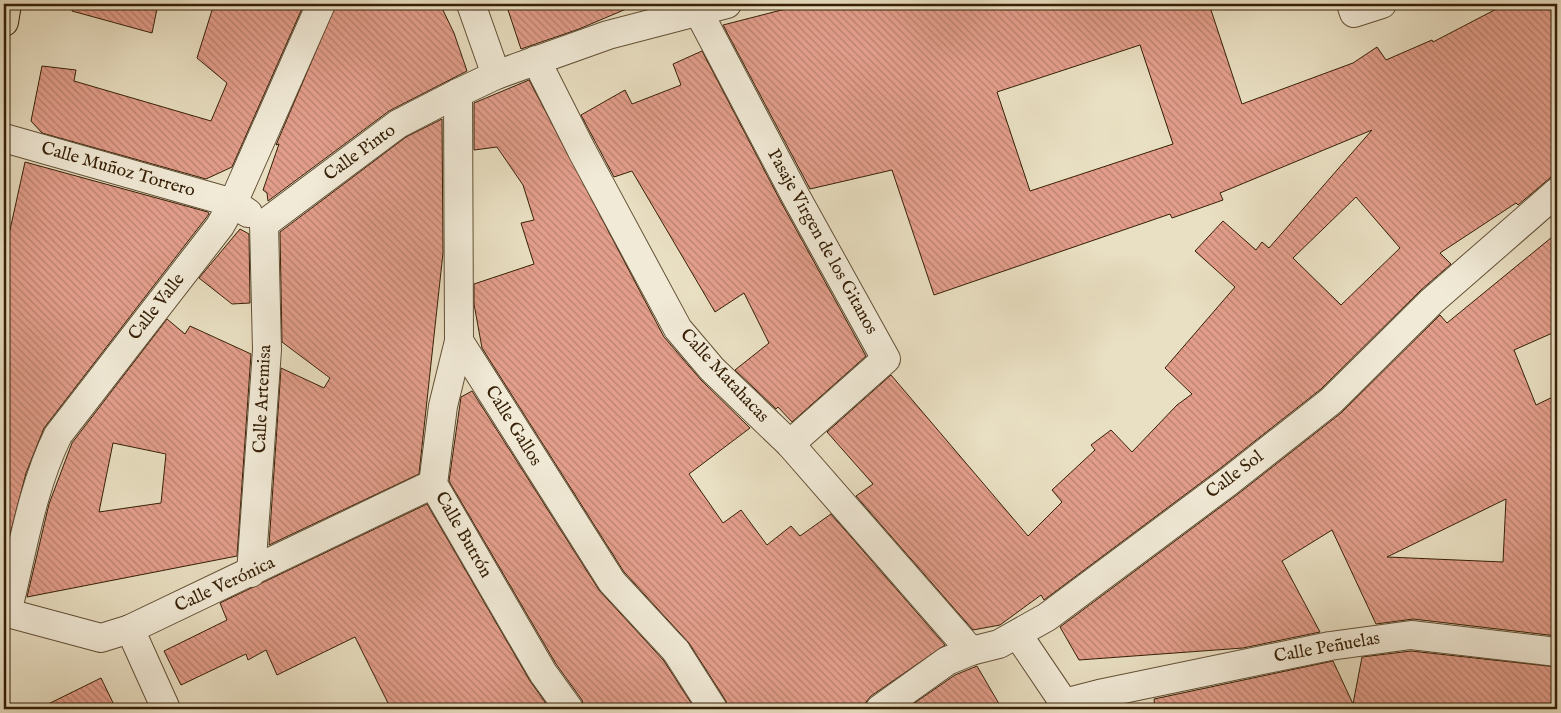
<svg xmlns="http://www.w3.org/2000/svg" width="1561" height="713" viewBox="0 0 1561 713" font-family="'IM FELL English',serif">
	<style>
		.building { fill: url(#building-back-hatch); stroke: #362007; fill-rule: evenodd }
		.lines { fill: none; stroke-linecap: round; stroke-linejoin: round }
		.pedestrian-casing { stroke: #635036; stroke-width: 30 }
		.minor-casing { stroke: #635036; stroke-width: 30 }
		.primary-casing { stroke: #362007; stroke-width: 30 }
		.pedestrian { stroke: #f1ead7; stroke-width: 28 }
		.minor { stroke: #f1ead7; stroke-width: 28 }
		.primary { stroke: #e9dfc2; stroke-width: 28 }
		.labels { text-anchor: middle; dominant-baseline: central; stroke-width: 4.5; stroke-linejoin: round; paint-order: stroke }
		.street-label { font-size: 18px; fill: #362007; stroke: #f1ead7 }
	</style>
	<defs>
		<pattern id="building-back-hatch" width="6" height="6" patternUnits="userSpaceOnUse" patternTransform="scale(1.25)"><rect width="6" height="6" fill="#e39e8b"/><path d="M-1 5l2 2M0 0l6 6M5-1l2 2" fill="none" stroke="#b98070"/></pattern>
	</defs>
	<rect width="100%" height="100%" fill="#e9dfc2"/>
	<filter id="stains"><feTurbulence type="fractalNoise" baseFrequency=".004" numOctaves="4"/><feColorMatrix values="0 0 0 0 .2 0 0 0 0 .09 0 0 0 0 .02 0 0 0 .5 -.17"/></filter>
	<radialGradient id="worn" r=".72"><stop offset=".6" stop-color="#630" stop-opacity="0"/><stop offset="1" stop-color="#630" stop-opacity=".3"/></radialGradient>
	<g class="building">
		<polygon points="73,4 158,4 152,33 72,11"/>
		<polygon points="214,4 304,4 232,167 206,179 42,133 31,121 42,66 76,70 74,81 211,121 227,83 197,58"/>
		<polygon points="336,4 440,4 454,33 467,71 389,111 268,201 267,193 263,190 279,144 276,145"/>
		<polygon points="506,4 638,4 579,29 521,49"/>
		<path d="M805 4H1209L1242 104 1353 63 1377 47 1386 60 1432 40 1433 42 1506 4H1557V172L1518 205 1516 203 1440 253 1451 264 1421 290 1321 389 1218 470 1044 600 1041 595 1000 625 973 630 856 496 873 484 827 432 891 375 1028 536 1062 502 1052 490 1095 450 1091 445 1111 430 1132 452 1177 405 1192 394 1165 368 1235 287 1195 251 1223 221 1256 250 1262 242 1269 248 1372 130 1220 193 1223 200 1172 218 1170 214 934 295 892 170 810 189 723 25ZM1140 45 1173 144 1030 191 997 92ZM1356 197 1400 248 1341 305 1293 258Z"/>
		<polygon points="702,51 781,202 866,356 792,422 778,407 776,409 735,370 769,343 744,293 715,312 632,171 614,177 581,115 625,90 632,104 681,85 673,64"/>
		<polygon points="529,80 664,337 701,380 750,428 689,474 723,523 741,510 767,545 791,526 800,536 831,514 945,645 871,696 866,702 865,709 728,709 726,701 689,643 624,572 482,348 474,304 474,284 534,264 521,223 534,220 523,185 497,147 474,150 474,103"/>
		<polygon points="442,119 443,253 419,474 269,545 281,368 324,388 330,378 282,342 280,232 406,137"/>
		<polygon points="25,162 208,212 209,214 44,428 26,473 4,558 4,257"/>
		<polygon points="240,229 249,234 250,303 232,304 199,278"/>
		<path d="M1557 233V331L1514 350 1536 405 1557 395V636L1413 619 1376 624 1332 530 1282 561 1320 632 1243 648 1079 660 1060 627 1238 494 1341 413 1440 315 1447 323ZM1506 499 1503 562 1387 557Z"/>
		<path d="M167 319 185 334 190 326 251 354 237 556 27 597 49 504 72 443ZM113 443 166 454 161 503 99 512Z"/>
		<polygon points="472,391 599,590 664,661 695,709 584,709 582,700 556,664 449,481 461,397"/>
		<polygon points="427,504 530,681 550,709 391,709 355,637 277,675 266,650 248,660 246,654 181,685 164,651 227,620 220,603"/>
		<polygon points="1411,651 1557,667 1557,705 1545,703 1544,709 1155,709 1154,699 1333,661 1353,704 1362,657"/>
		<polygon points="977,666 1002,709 906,709 955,675"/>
		<polygon points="101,678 116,709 38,709"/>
	</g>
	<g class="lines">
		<defs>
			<g id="pedestrian">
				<polyline points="698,11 795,195 886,359 790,444"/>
				<polyline points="676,651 713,709"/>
			</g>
			<g id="minor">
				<polyline points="471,4 496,75"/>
				<polyline points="1351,4 1354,13 1382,4"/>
				<polyline points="536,60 582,151 678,329 712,369 790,444 971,651"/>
				<polyline points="458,93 459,341 612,582 676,651"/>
				<polyline points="4,138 233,203 248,213"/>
				<polyline points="264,224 398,124 458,93 496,75 608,35 727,4"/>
				<polyline points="459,341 443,406 433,484 543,673 569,709"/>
				<polyline points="251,573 267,350 264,224"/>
				<polyline points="4,612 101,638 130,629 433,484"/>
				<path d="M7 613C22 554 31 490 58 435L220 226 233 203 321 4"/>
				<polyline points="130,629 166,709"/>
				<polyline points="1018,635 1064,703"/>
				<polyline points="880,709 947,661 971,651 999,644 1047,617 1228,482 1331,401 1432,301 1557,192"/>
				<polyline points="1062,709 1064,703 1099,694 1330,646 1411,635 1557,652"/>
			</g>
			<polyline id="primary" points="4,22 7,4"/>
		</defs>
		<use href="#pedestrian" class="pedestrian-casing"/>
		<use href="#minor" class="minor-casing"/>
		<use href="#primary" class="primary-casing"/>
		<use href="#pedestrian" class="pedestrian"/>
		<use href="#minor" class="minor"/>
		<use href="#primary" class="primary"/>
	</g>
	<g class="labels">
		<g class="street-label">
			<text transform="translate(360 153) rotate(-36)">Calle Pinto</text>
			<text transform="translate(118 170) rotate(16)">Calle Muñoz Torrero</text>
			<text transform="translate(822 242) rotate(61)">Pasaje Virgen de los Gitanos</text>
			<text transform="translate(157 307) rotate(-52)">Calle Valle</text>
			<text transform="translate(724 376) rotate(47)">Calle Matahacas</text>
			<text transform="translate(263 399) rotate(-87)">Calle Artemisa</text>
			<text transform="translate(513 426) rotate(58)">Calle Gallos</text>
			<text transform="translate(1235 475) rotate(-37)">Calle Sol</text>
			<text transform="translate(463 535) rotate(60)">Calle Butrón</text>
			<text transform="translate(225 585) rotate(-25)">Calle Verónica</text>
			<text transform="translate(1327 648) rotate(-10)">Calle Peñuelas</text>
		</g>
	</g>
	<rect width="1561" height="713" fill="none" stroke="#e9dfc2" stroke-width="20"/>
	<rect x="5" y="5" width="1551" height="703" fill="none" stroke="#362007" stroke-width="2.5"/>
	<rect x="10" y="10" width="1541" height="693" fill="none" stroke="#362007"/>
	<rect width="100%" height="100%" filter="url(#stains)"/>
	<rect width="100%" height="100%" fill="url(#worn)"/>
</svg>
